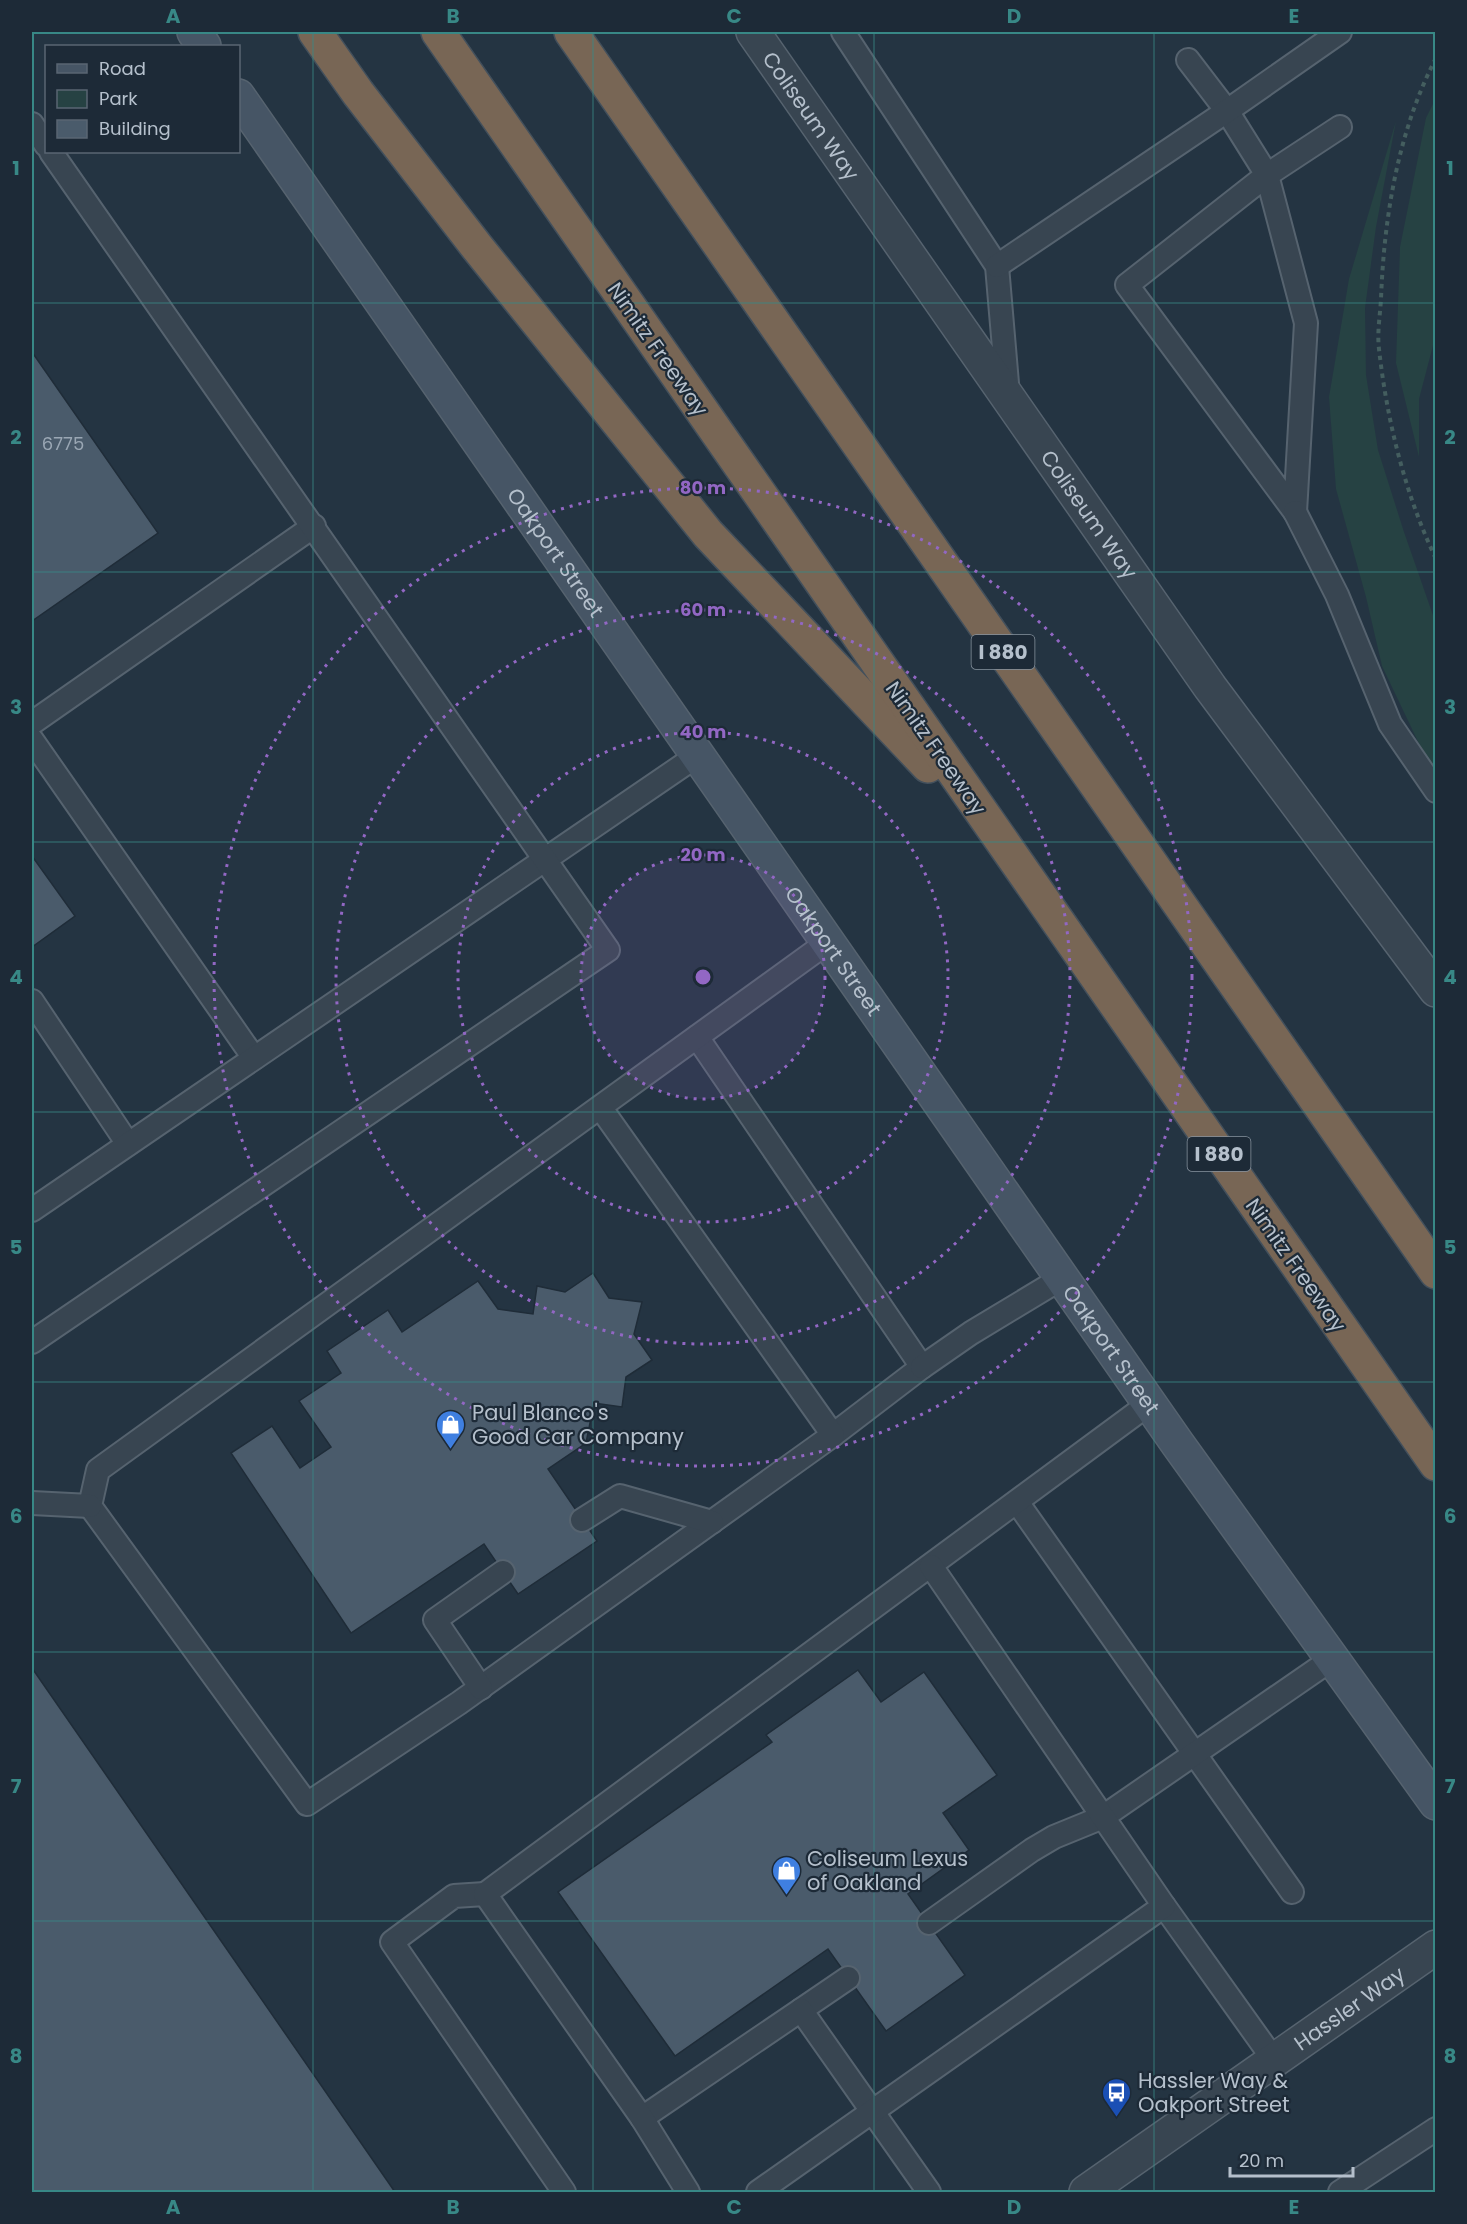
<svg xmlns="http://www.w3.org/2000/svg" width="1467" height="2224" viewBox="0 0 1467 2224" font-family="Poppins,sans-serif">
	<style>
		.green { fill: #264243 }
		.building { fill: #4a5b6b; stroke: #1f2c38; stroke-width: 1.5 }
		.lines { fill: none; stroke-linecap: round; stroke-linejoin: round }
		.service-casing { stroke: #56636f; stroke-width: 26 }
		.tertiary-casing { stroke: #56636f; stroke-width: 36 }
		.secondary-casing { stroke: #56636f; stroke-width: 36 }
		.motorway-casing { stroke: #43505c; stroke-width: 36 }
		.path { stroke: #445e5f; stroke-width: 4; stroke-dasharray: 4.5 4.5; stroke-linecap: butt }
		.service { stroke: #384551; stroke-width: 22 }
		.tertiary { stroke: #384551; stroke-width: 33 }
		.secondary { stroke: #465565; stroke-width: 33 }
		.motorway { stroke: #786655; stroke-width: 33 }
		.grid { fill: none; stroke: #388886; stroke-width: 1.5; stroke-opacity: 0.55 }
		.ring { fill: none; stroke: #9267c4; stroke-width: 3; stroke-dasharray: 3 6 }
		.labels { text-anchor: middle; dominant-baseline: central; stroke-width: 4.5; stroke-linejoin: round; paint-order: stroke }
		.number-label { font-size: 18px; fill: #9aa7b4 }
		.shield { fill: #1d2a37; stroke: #87939f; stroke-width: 1.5 }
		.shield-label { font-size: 20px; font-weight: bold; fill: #b5c0cc }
		.street-label { font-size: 21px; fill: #b5c0cc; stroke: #1d2a37 }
		.poi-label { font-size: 21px; fill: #b5c0cc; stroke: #1d2a37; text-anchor: start }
		.centre { fill: #9267c4; stroke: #1d2a37; stroke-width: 3 }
		.ring-label { font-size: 18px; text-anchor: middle; font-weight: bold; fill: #9267c4; stroke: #1d2a37; stroke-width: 4.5; stroke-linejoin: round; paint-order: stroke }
		.neatline { fill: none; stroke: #388886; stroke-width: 2 }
		.grid-label { font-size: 20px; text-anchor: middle; font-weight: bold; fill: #388886 }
	</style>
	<rect width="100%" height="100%" fill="#243442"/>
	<g class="green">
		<polygon points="1435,100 1435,338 1419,399 1419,457 1396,363 1400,247 1426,118"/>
		<polygon points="1396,121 1376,227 1365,308 1366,375 1378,450 1404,532 1435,621 1435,768 1422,750 1382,666 1366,597 1336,489 1329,397 1349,279"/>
	</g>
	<g class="building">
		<polygon points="32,352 158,533 32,621"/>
		<polygon points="32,856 75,916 32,947"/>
		<polygon points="593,1273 609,1298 642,1302 634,1334 652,1360 626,1377 622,1407 594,1403 586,1443 548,1469 597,1541 518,1594 484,1544 351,1633 231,1453 272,1426 300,1468 331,1447 299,1401 341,1373 327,1351 388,1310 402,1332 478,1281 498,1309 533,1314 537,1286 565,1292"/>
		<polygon points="32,1668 395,2192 32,2192"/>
		<polygon points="858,1670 881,1702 924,1672 997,1775 943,1813 969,1850 908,1894 965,1975 886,2031 828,1949 675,2056 558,1892 772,1742 766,1735"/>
	</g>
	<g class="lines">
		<defs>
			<g id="service">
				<polyline points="843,32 997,266 1008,395"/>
				<polyline points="1188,60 1227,111 1267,175 1127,285 1295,512 1306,323 1267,175 1340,127"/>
				<polyline points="32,124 46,145"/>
				<polyline points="997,266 1227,111 1340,32"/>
				<polyline points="1295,512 1337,595 1390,724 1436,791"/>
				<polyline points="32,723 314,526"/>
				<polyline points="32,740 254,1058"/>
				<polyline points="32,1001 128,1144"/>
				<polyline points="697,1037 922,1367 833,1435"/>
				<polyline points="600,1107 833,1435 459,1703 307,1804 90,1506 98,1470 828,942"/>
				<polyline points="32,1210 698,755"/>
				<polyline points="32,1342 608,950 51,152"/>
				<polyline points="922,1367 971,1333 1062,1278"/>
				<polyline points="1017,1502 1292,1892"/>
				<polyline points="32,1503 90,1506"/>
				<polyline points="582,1520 620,1496 712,1522"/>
				<polyline points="481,1688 435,1620 503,1572"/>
				<polyline points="485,1894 454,1896 392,1942 564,2192"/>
				<polyline points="1164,1906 1274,2060"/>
				<polyline points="929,1923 1032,1850 1054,1837 1103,1817 1332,1659"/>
				<polyline points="801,2010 848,1978"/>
				<polyline points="642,2118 801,2010 929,2192"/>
				<polyline points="688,2192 642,2118 485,1894 1150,1403"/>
				<polyline points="758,2192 1164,1906 931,1566"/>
				<polyline points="1340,2192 1436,2129"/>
			</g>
			<g id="tertiary">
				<path id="s1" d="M753 32 1210 687 1436 990"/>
				<path id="s2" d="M1086 2192 1436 1947"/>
			</g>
			<g id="secondary">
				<polyline points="194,32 204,46"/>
				<path id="s3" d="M238 96 1177 1443 1436 1803"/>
			</g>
			<g id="motorway">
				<polyline points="315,32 358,93 477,247 708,534 928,766"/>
				<polyline points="438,32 1436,1464"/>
				<polyline points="571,32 1436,1272"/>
			</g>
		</defs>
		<use href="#service" class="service-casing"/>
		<use href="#tertiary" class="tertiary-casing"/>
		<use href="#secondary" class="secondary-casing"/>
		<use href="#motorway" class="motorway-casing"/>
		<path class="path" d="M1436 58C1398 131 1384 217 1381 299 1380 316 1377 333 1379 349 1387 421 1405 494 1436 559"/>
		<use href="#service" class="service"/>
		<use href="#tertiary" class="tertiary"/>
		<use href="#secondary" class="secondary"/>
		<use href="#motorway" class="motorway"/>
	</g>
	<path class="grid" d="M313 32V2192M593 32V2192M874 32V2192M1154 32V2192M32 303H1436M32 572H1436M32 842H1436M32 1112H1436M32 1382H1436M32 1652H1436M32 1921H1436"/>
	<circle cx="703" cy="977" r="122" fill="#9267c4" fill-opacity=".12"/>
	<g class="ring">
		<circle cx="703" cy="977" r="122"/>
		<circle cx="703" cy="977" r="245"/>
		<circle cx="703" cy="977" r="367"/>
		<circle cx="703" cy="977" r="489"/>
	</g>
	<defs>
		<symbol id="shop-pin" viewBox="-11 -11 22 30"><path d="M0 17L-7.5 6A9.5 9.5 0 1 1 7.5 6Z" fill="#3f7fe0" stroke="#1d2a37"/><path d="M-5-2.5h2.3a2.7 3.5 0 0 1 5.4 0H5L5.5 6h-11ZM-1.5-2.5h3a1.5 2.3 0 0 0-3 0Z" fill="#fff"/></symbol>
		<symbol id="bus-pin" viewBox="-11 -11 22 30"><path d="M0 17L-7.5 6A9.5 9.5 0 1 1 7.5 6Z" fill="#1a4fb4" stroke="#1d2a37"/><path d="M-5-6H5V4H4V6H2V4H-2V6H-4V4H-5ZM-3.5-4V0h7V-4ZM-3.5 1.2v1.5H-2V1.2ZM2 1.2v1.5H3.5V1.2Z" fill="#fff"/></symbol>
	</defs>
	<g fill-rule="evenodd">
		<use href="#shop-pin" x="434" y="1408" width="33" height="45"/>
		<use href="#shop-pin" x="770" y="1854" width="33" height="45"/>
		<use href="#bus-pin" x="1100" y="2076" width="33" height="45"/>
	</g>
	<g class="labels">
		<g class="number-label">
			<text x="63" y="443">6775</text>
		</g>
		<g class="shield">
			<rect x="971.5" y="635" width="63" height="34" rx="4.5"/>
			<rect x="1187.5" y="1137" width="63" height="34" rx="4.5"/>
		</g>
		<g class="shield-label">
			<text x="1003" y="652">I 880</text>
			<text x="1219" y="1154">I 880</text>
		</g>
		<g class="street-label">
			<text stroke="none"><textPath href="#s1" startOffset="102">Coliseum Way</textPath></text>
			<text transform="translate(658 349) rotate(55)">Nimitz Freeway</text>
			<text stroke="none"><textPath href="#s1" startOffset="588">Coliseum Way</textPath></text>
			<text stroke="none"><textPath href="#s3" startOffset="556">Oakport Street</textPath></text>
			<text transform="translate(936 748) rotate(55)">Nimitz Freeway</text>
			<text stroke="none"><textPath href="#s3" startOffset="1042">Oakport Street</textPath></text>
			<text transform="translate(1296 1265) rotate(55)">Nimitz Freeway</text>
			<text stroke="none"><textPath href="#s3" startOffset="1528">Oakport Street</textPath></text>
			<text stroke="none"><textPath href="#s2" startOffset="321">Hassler Way</textPath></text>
		</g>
		<g class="poi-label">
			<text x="472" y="1412">Paul Blanco's<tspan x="472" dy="24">Good Car Company</tspan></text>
			<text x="807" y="1858">Coliseum Lexus<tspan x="807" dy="24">of Oakland</tspan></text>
			<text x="1138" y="2080">Hassler Way &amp;<tspan x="1138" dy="24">Oakport Street</tspan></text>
		</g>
	</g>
	<circle cx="703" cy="977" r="9" class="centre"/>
	<g class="ring-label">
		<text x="703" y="494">80 m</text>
		<text x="703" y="616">60 m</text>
		<text x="703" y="738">40 m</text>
		<text x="703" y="861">20 m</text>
	</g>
	<rect width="1467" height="2224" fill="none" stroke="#1d2a37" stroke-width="66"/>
	<rect x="45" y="45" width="195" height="108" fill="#1d2a37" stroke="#5a6673" stroke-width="1.5"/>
	<rect x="57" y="64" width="30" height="9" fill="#465565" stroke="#5a6673" stroke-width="1.5"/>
	<text x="99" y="75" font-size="18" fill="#b5c0cc">Road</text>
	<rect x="57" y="90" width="30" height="18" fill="#264243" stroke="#5a6673" stroke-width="1.5"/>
	<text x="99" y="105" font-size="18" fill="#b5c0cc">Park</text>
	<rect x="57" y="120" width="30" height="18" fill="#4a5b6b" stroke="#5a6673" stroke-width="1.5"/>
	<text x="99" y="135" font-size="18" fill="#b5c0cc">Building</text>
	<path d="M1230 2167v9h123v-9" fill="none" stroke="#b5c0cc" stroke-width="3"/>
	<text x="1239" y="2167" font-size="18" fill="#b5c0cc" stroke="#1d2a37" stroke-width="4.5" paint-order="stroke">20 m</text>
	<rect x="33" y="33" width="1401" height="2158" class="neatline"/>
	<g class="grid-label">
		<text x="173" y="23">A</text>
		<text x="453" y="23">B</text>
		<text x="734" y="23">C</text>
		<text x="1014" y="23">D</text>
		<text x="1294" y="23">E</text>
		<text x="16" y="175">1</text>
		<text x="1450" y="175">1</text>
		<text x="16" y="444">2</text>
		<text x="1450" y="444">2</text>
		<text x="16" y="714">3</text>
		<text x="1450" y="714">3</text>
		<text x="16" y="984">4</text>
		<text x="1450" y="984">4</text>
		<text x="16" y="1254">5</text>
		<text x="1450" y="1254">5</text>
		<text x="16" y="1523">6</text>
		<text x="1450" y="1523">6</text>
		<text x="16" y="1793">7</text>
		<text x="1450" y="1793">7</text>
		<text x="16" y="2063">8</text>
		<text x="1450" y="2063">8</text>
		<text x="173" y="2214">A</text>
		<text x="453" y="2214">B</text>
		<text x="734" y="2214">C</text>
		<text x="1014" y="2214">D</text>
		<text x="1294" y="2214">E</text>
	</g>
</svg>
